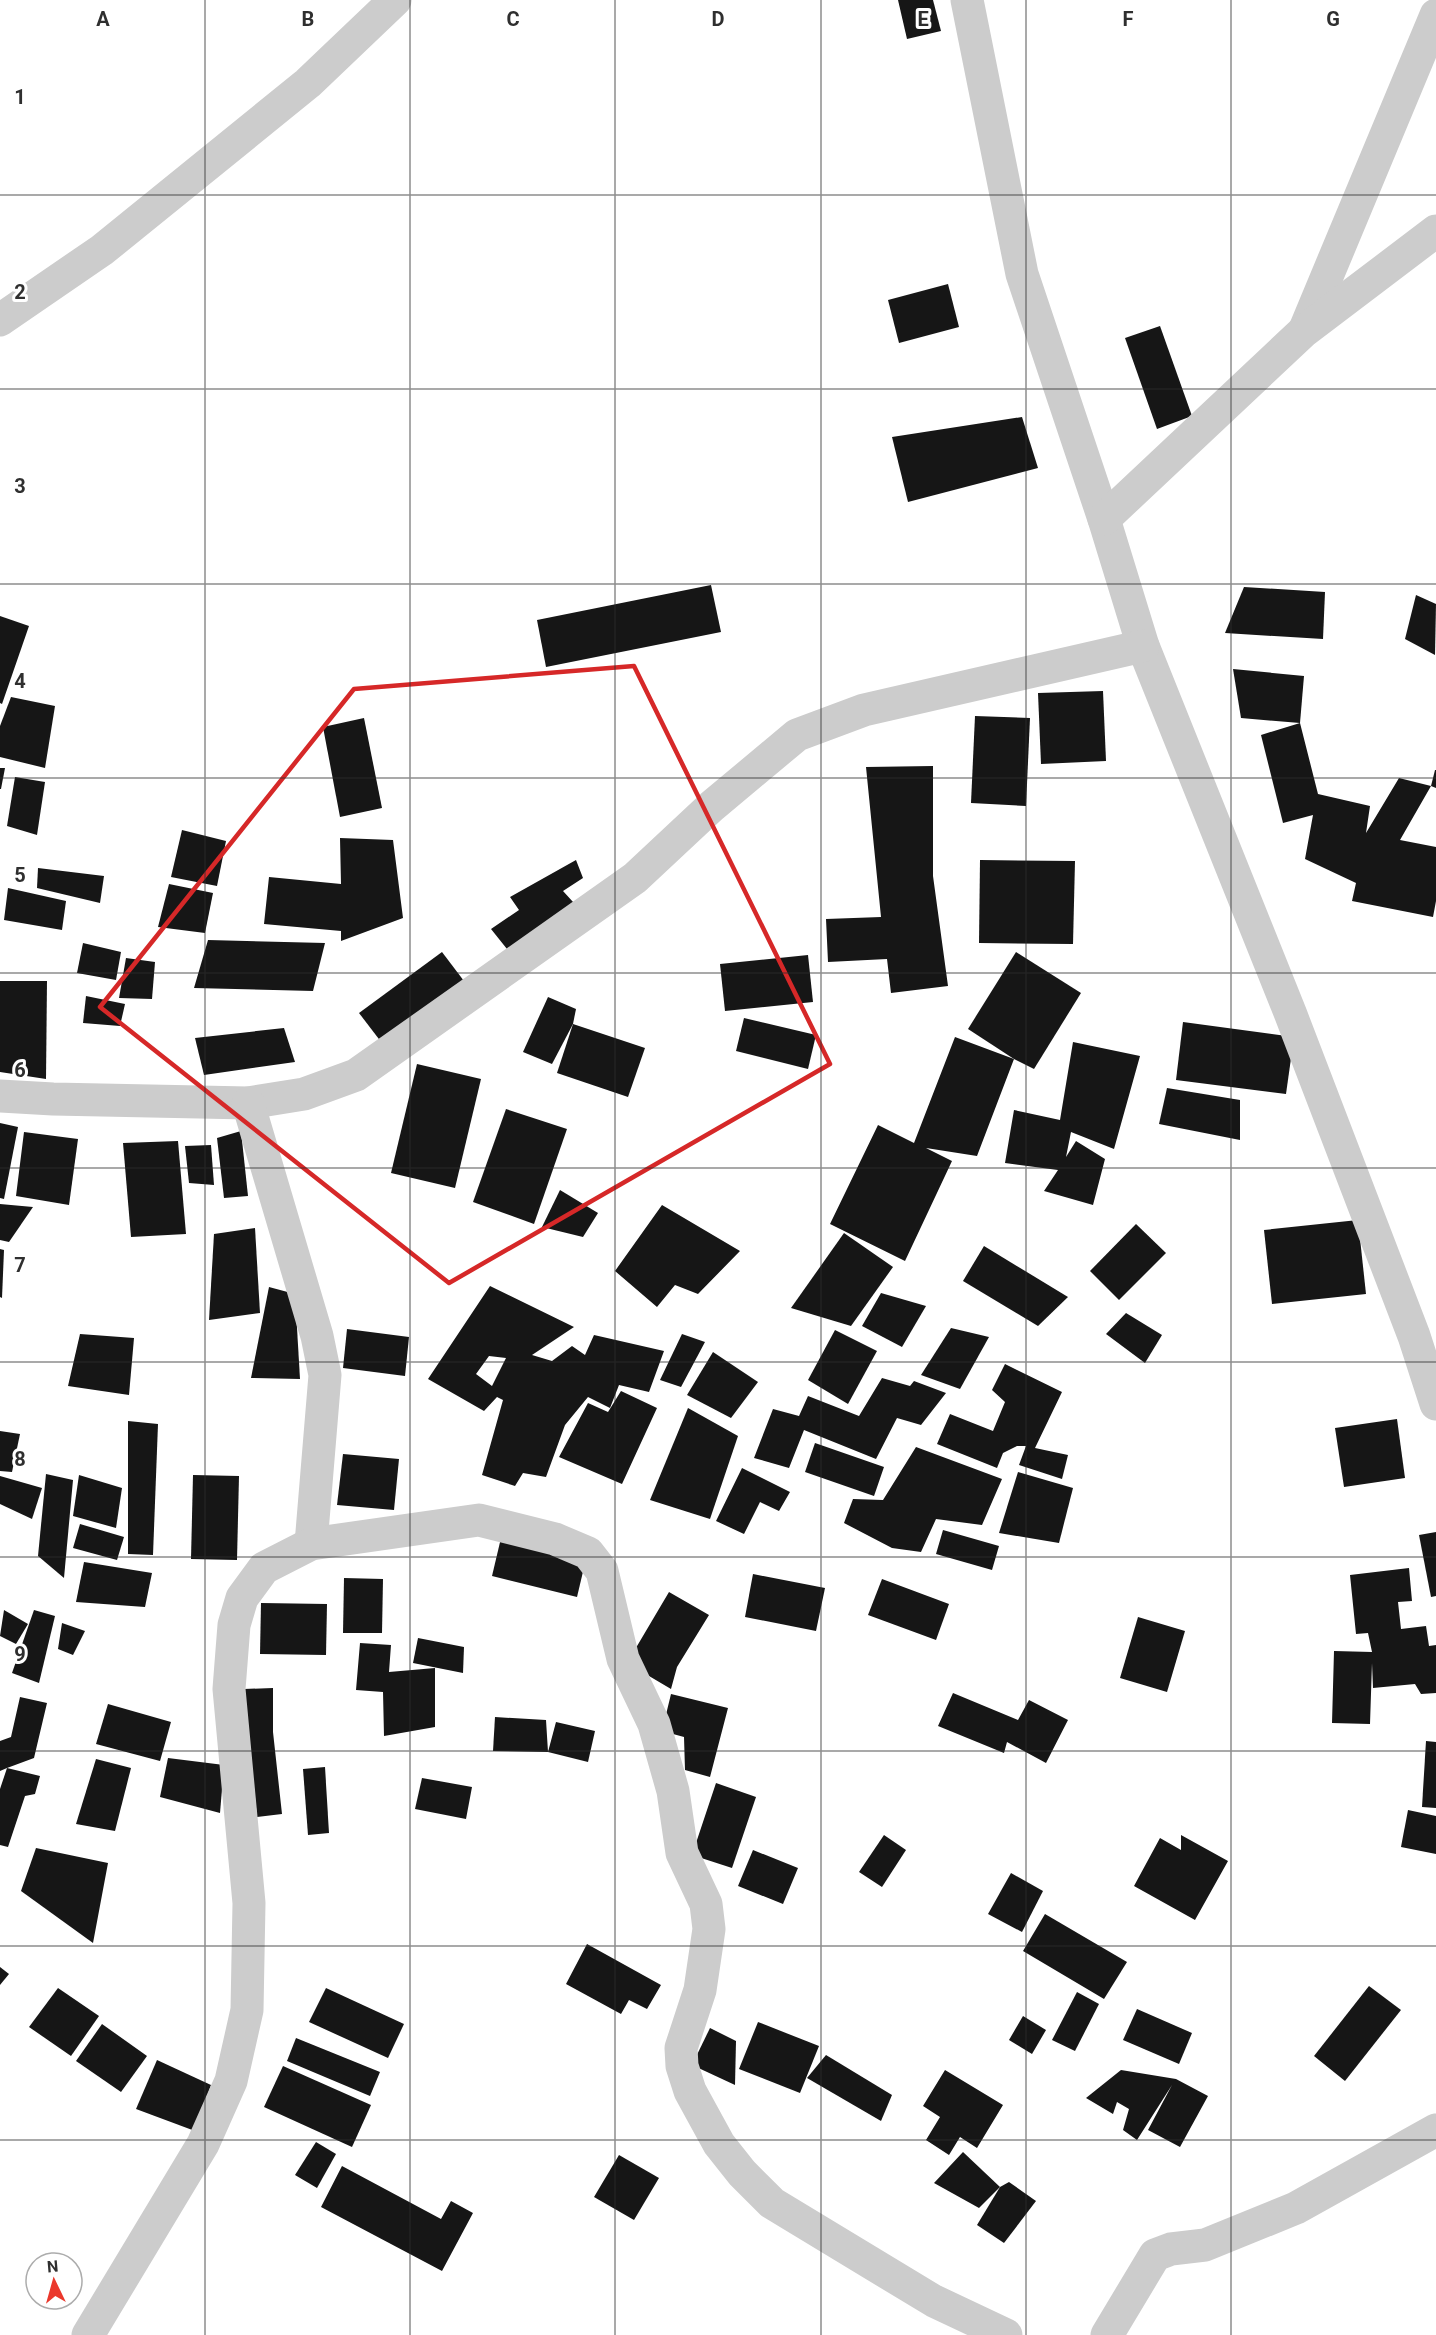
<svg xmlns="http://www.w3.org/2000/svg" width="1436" height="2335" viewBox="0 0 1436 2335" font-family="Roboto,sans-serif">
	<style>
		.building { fill: #161616; fill-rule: evenodd }
		.lines { fill: none; stroke-linecap: round; stroke-linejoin: round }
		.minor { stroke: #ccc; stroke-width: 33 }
		.marked { fill: none; stroke: #d62828; stroke-width: 4.5; stroke-linejoin: round }
		.grid { fill: none; stroke: #2f2f2f; stroke-width: 1.5; stroke-opacity: 0.55 }
		.grid-label { font-size: 20px; text-anchor: middle; font-weight: bold; fill: #2f2f2f; stroke: #fff; stroke-width: 6; stroke-linejoin: round; paint-order: stroke }
	</style>
	<rect width="100%" height="100%" fill="#fff"/>
	<g class="building">
		<polygon points="898,0 933,0 941,31 907,39"/>
		<polygon points="948,284 959,327 899,343 888,300"/>
		<polygon points="1160,326 1192,416 1157,429 1125,338"/>
		<polygon points="1022,417 1038,468 908,502 892,437"/>
		<polygon points="711,585 721,632 546,667 537,620"/>
		<polygon points="1244,587 1325,592 1323,639 1225,633"/>
		<polygon points="1416,595 1436,604 1435,655 1405,639"/>
		<polygon points="0,616 29,626 2,704 0,703"/>
		<polygon points="1233,669 1304,676 1300,723 1241,718"/>
		<polygon points="1103,691 1106,761 1041,764 1038,693"/>
		<polygon points="11,697 55,706 45,768 0,757 0,726"/>
		<polygon points="975,716 1030,718 1026,806 971,803"/>
		<polygon points="364,718 382,808 340,817 323,727"/>
		<polygon points="1300,723 1318,794 1370,806 1366,833 1399,778 1431,786 1400,840 1436,847 1436,901 1433,917 1352,901 1356,883 1305,859 1313,815 1283,823 1261,735"/>
		<polygon points="933,766 933,876 948,986 891,993 887,959 828,962 826,919 881,917 866,767"/>
		<polygon points="0,768 5,768 1,789 0,789"/>
		<polygon points="1435,770 1436,770 1436,788 1431,786"/>
		<polygon points="15,777 45,782 37,835 7,826"/>
		<polygon points="182,830 226,841 217,886 171,877"/>
		<polygon points="340,838 393,840 403,918 341,941 341,931 264,924 269,877 341,884"/>
		<polygon points="576,860 583,878 563,891 584,914 511,954 491,929 519,910 510,897"/>
		<polygon points="980,860 1075,861 1073,944 979,943"/>
		<polygon points="38,868 104,876 100,903 37,888"/>
		<polygon points="169,884 213,893 205,933 158,927"/>
		<polygon points="8,888 66,901 62,930 4,920"/>
		<polygon points="208,940 325,943 313,991 194,988"/>
		<polygon points="83,943 121,952 116,980 77,973"/>
		<polygon points="442,952 467,985 385,1047 359,1013"/>
		<polygon points="1016,952 1081,993 1034,1069 1014,1059 968,1029"/>
		<polygon points="808,955 813,1002 725,1011 720,964"/>
		<polygon points="126,958 155,962 152,999 119,998"/>
		<polygon points="0,981 47,981 46,1079 0,1072"/>
		<polygon points="86,996 125,1004 120,1026 83,1023"/>
		<polygon points="548,997 576,1009 573,1024 552,1064 523,1052"/>
		<polygon points="744,1018 816,1035 808,1069 736,1051"/>
		<polygon points="1183,1022 1294,1037 1286,1094 1176,1080"/>
		<polygon points="573,1024 645,1048 628,1097 557,1073"/>
		<polygon points="284,1028 295,1062 204,1075 195,1038"/>
		<polygon points="955,1037 1014,1059 977,1156 926,1148 952,1161 905,1261 830,1224 878,1125 914,1143"/>
		<polygon points="1073,1042 1140,1056 1114,1149 1071,1132 1066,1157 1076,1141 1105,1159 1093,1205 1044,1191 1058,1170 1005,1163 1014,1110 1060,1120"/>
		<polygon points="417,1064 481,1079 455,1188 391,1173"/>
		<polygon points="1167,1088 1240,1100 1240,1140 1159,1124"/>
		<polygon points="506,1109 567,1129 534,1224 473,1202"/>
		<polygon points="0,1123 18,1127 4,1199 0,1198"/>
		<polygon points="241,1131 248,1196 224,1198 217,1138"/>
		<polygon points="24,1132 78,1139 69,1205 16,1196"/>
		<polygon points="178,1141 186,1234 131,1237 123,1143"/>
		<polygon points="211,1145 214,1185 189,1183 185,1146"/>
		<polygon points="560,1190 598,1213 583,1237 542,1227"/>
		<polygon points="0,1204 33,1207 9,1242 0,1240"/>
		<polygon points="662,1205 740,1251 698,1294 675,1285 657,1307 615,1271"/>
		<polygon points="1358,1220 1366,1294 1272,1304 1264,1230"/>
		<polygon points="1136,1224 1166,1253 1119,1300 1090,1271"/>
		<polygon points="255,1228 260,1313 209,1320 214,1234"/>
		<polygon points="844,1233 893,1267 851,1326 791,1308"/>
		<polygon points="984,1246 1068,1297 1038,1326 963,1281"/>
		<polygon points="0,1249 4,1250 2,1298 0,1297"/>
		<path d="M490 1286 574 1327 532 1355 552 1361 572 1346 585 1355 594 1335 664 1351 649 1392 619 1385 610 1408 588 1397 565 1425 546 1477 523 1473 515 1486 482 1475 503 1400 497 1397 484 1411 428 1379ZM489 1356 506 1358 492 1386 476 1374Z"/>
		<polygon points="269,1287 295,1294 300,1379 251,1378"/>
		<polygon points="881,1293 926,1306 902,1347 862,1326"/>
		<polygon points="1126,1313 1162,1335 1145,1363 1106,1334"/>
		<polygon points="951,1328 989,1337 960,1389 921,1375"/>
		<polygon points="347,1329 409,1337 405,1376 343,1368"/>
		<polygon points="835,1330 877,1351 848,1404 808,1380"/>
		<polygon points="80,1334 134,1338 129,1395 68,1386"/>
		<polygon points="682,1334 705,1342 681,1387 660,1380"/>
		<polygon points="713,1352 758,1382 731,1418 687,1395"/>
		<polygon points="1005,1364 1062,1392 1035,1448 1068,1455 1062,1479 1019,1465 1026,1446 1017,1446 1003,1453 997,1468 937,1444 950,1414 993,1431 1005,1402 992,1390"/>
		<polygon points="882,1378 910,1386 914,1381 946,1393 921,1425 897,1418 876,1459 804,1430 789,1468 754,1458 773,1409 799,1416 808,1396 859,1416"/>
		<polygon points="621,1391 657,1408 622,1484 559,1457 588,1403 608,1412"/>
		<polygon points="688,1408 738,1436 710,1519 650,1500"/>
		<polygon points="1397,1419 1405,1478 1344,1487 1335,1428"/>
		<polygon points="128,1421 158,1424 153,1555 128,1554"/>
		<polygon points="0,1431 20,1434 12,1472 0,1471"/>
		<polygon points="815,1443 884,1467 874,1496 805,1472"/>
		<polygon points="916,1447 1002,1479 982,1525 936,1519 921,1552 892,1548 844,1523 853,1499 883,1500"/>
		<polygon points="343,1454 399,1459 394,1510 337,1505"/>
		<polygon points="742,1468 790,1492 779,1511 760,1502 744,1534 716,1521"/>
		<polygon points="1018,1472 1073,1488 1059,1543 999,1533"/>
		<polygon points="46,1474 73,1480 64,1578 38,1556"/>
		<polygon points="79,1475 122,1488 116,1528 73,1516"/>
		<polygon points="193,1475 239,1476 237,1560 191,1559"/>
		<polygon points="0,1476 42,1488 32,1519 0,1504"/>
		<polygon points="80,1524 124,1537 117,1560 73,1548"/>
		<polygon points="943,1530 999,1546 992,1570 936,1554"/>
		<polygon points="1436,1532 1436,1596 1431,1597 1419,1535"/>
		<polygon points="501,1538 586,1559 577,1597 492,1576"/>
		<polygon points="84,1562 152,1573 145,1607 76,1602"/>
		<polygon points="1409,1568 1412,1601 1398,1602 1401,1629 1426,1626 1429,1646 1436,1645 1436,1693 1421,1694 1415,1684 1373,1688 1372,1663 1370,1724 1332,1723 1334,1651 1372,1652 1368,1633 1356,1634 1350,1575"/>
		<polygon points="753,1574 825,1588 816,1631 745,1617"/>
		<polygon points="344,1578 383,1579 382,1633 343,1633"/>
		<polygon points="882,1579 949,1604 936,1640 868,1615"/>
		<polygon points="669,1592 709,1615 677,1667 671,1689 627,1663"/>
		<polygon points="261,1603 327,1604 326,1655 260,1654"/>
		<polygon points="4,1610 28,1624 16,1644 0,1636"/>
		<polygon points="34,1610 55,1616 39,1683 12,1673"/>
		<polygon points="1138,1617 1185,1631 1167,1692 1120,1678"/>
		<polygon points="62,1623 85,1631 73,1655 58,1649"/>
		<polygon points="418,1638 464,1647 463,1673 413,1663"/>
		<polygon points="360,1643 391,1645 389,1672 435,1668 435,1727 384,1736 383,1692 356,1690"/>
		<polygon points="273,1688 273,1732 282,1814 257,1817 244,1689"/>
		<polygon points="953,1693 1018,1720 1029,1700 1068,1720 1046,1763 1007,1742 1004,1753 938,1726"/>
		<polygon points="671,1694 728,1708 710,1777 685,1770 684,1737 662,1731"/>
		<polygon points="20,1697 47,1703 34,1758 7,1768 40,1776 35,1794 25,1796 8,1847 0,1845 0,1789 7,1768 0,1771 0,1741 11,1737"/>
		<polygon points="108,1704 171,1722 160,1761 96,1744"/>
		<polygon points="495,1717 546,1720 548,1752 493,1751"/>
		<polygon points="556,1722 595,1731 588,1762 548,1752"/>
		<polygon points="1426,1741 1436,1742 1436,1808 1422,1807"/>
		<polygon points="168,1758 224,1765 220,1813 160,1797"/>
		<polygon points="96,1759 131,1768 115,1831 76,1824"/>
		<polygon points="325,1767 329,1833 308,1835 303,1769"/>
		<polygon points="422,1778 472,1787 466,1819 415,1809"/>
		<polygon points="716,1783 756,1797 732,1868 692,1855"/>
		<polygon points="1408,1810 1436,1816 1436,1854 1401,1847"/>
		<polygon points="884,1835 906,1850 882,1887 859,1872"/>
		<polygon points="1181,1835 1228,1861 1195,1920 1134,1886 1160,1838 1181,1850"/>
		<polygon points="36,1848 108,1863 93,1943 21,1891"/>
		<polygon points="753,1850 798,1868 783,1904 738,1886"/>
		<polygon points="1011,1873 1043,1891 1022,1932 988,1914"/>
		<polygon points="1045,1914 1127,1962 1104,1999 1023,1951"/>
		<polygon points="587,1944 661,1985 647,2009 629,2000 621,2014 566,1984"/>
		<polygon points="0,1967 9,1974 0,1985"/>
		<polygon points="1369,1986 1401,2010 1345,2081 1314,2056"/>
		<polygon points="58,1988 99,2016 71,2056 29,2027"/>
		<polygon points="326,1988 404,2024 388,2058 309,2022"/>
		<polygon points="1077,1992 1099,2004 1075,2051 1052,2040"/>
		<polygon points="1137,2009 1192,2033 1179,2064 1123,2040"/>
		<polygon points="1023,2016 1046,2030 1032,2054 1009,2040"/>
		<polygon points="758,2022 819,2046 800,2093 739,2069"/>
		<polygon points="102,2024 147,2056 121,2092 76,2061"/>
		<polygon points="710,2028 736,2041 735,2085 692,2065"/>
		<polygon points="296,2038 380,2072 370,2096 287,2061"/>
		<polygon points="826,2055 892,2095 881,2121 807,2078"/>
		<polygon points="157,2060 211,2085 195,2131 136,2109"/>
		<polygon points="283,2066 371,2105 352,2147 264,2107"/>
		<polygon points="945,2070 1003,2105 977,2148 960,2137 949,2155 926,2140 940,2117 923,2106"/>
		<polygon points="1121,2070 1176,2079 1208,2096 1180,2147 1148,2130 1172,2085 1137,2140 1123,2130 1129,2109 1117,2102 1113,2114 1086,2098"/>
		<polygon points="316,2142 336,2154 317,2188 295,2175"/>
		<polygon points="963,2152 1000,2187 979,2208 934,2183"/>
		<polygon points="619,2155 659,2178 634,2220 594,2197"/>
		<polygon points="342,2166 441,2219 451,2201 473,2213 442,2271 321,2207"/>
		<polygon points="1009,2182 1036,2201 1004,2243 977,2225 1000,2187"/>
	</g>
	<g class="lines">
		<g class="minor">
			<polyline points="967,0 1022,274 1104,519 1143,646 1291,1015 1414,1336 1436,1404"/>
			<polyline points="0,320 102,250 308,83 395,0"/>
			<polyline points="1305,329 1436,15"/>
			<polyline points="1104,519 1304,331 1436,231"/>
			<polyline points="0,1096 53,1099 248,1103 304,1094 356,1075 635,878 712,806 797,735 864,710 1143,646"/>
			<polyline points="248,1103 317,1336 325,1375 311,1544"/>
			<polyline points="88,2335 203,2144 231,2081 247,2010 249,1903 229,1689 234,1625 242,1598 264,1568 311,1544 479,1520 555,1539 588,1553 602,1571 623,1659 654,1724 673,1791 682,1853 706,1904 709,1929 700,1990 681,2048 682,2066 690,2091 719,2144 742,2173 772,2203 934,2301 1006,2335"/>
			<polyline points="1107,2335 1155,2255 1171,2249 1205,2245 1296,2208 1436,2130"/>
		</g>
	</g>
	<path class="marked" d="M634 666 830 1064 449 1283 100 1007 354 689Z"/>
	<path class="grid" d="M205 0V2335M410 0V2335M615 0V2335M821 0V2335M1026 0V2335M1231 0V2335M0 195H1436M0 389H1436M0 584H1436M0 778H1436M0 973H1436M0 1168H1436M0 1362H1436M0 1557H1436M0 1751H1436M0 1946H1436M0 2140H1436"/>
	<g class="grid-label">
		<text x="103" y="26">A</text>
		<text x="308" y="26">B</text>
		<text x="513" y="26">C</text>
		<text x="718" y="26">D</text>
		<text x="923" y="26">E</text>
		<text x="1128" y="26">F</text>
		<text x="1333" y="26">G</text>
		<text x="20" y="104">1</text>
		<text x="20" y="299">2</text>
		<text x="20" y="493">3</text>
		<text x="20" y="688">4</text>
		<text x="20" y="882">5</text>
		<text x="20" y="1077">6</text>
		<text x="20" y="1272">7</text>
		<text x="20" y="1466">8</text>
		<text x="20" y="1661">9</text>
	</g>
	<g transform="translate(54 2281) rotate(355)"><circle r="28" fill="#ffffff" stroke="#acacac" stroke-width="1.5"/>
	<path d="M0-4.5L10 22L0 15L-10 22Z" fill="#eb382c"/>
	<text y="-9" font-size="16" font-weight="bold" text-anchor="middle" fill="#2f2f2f">N</text>
	</g>
</svg>
